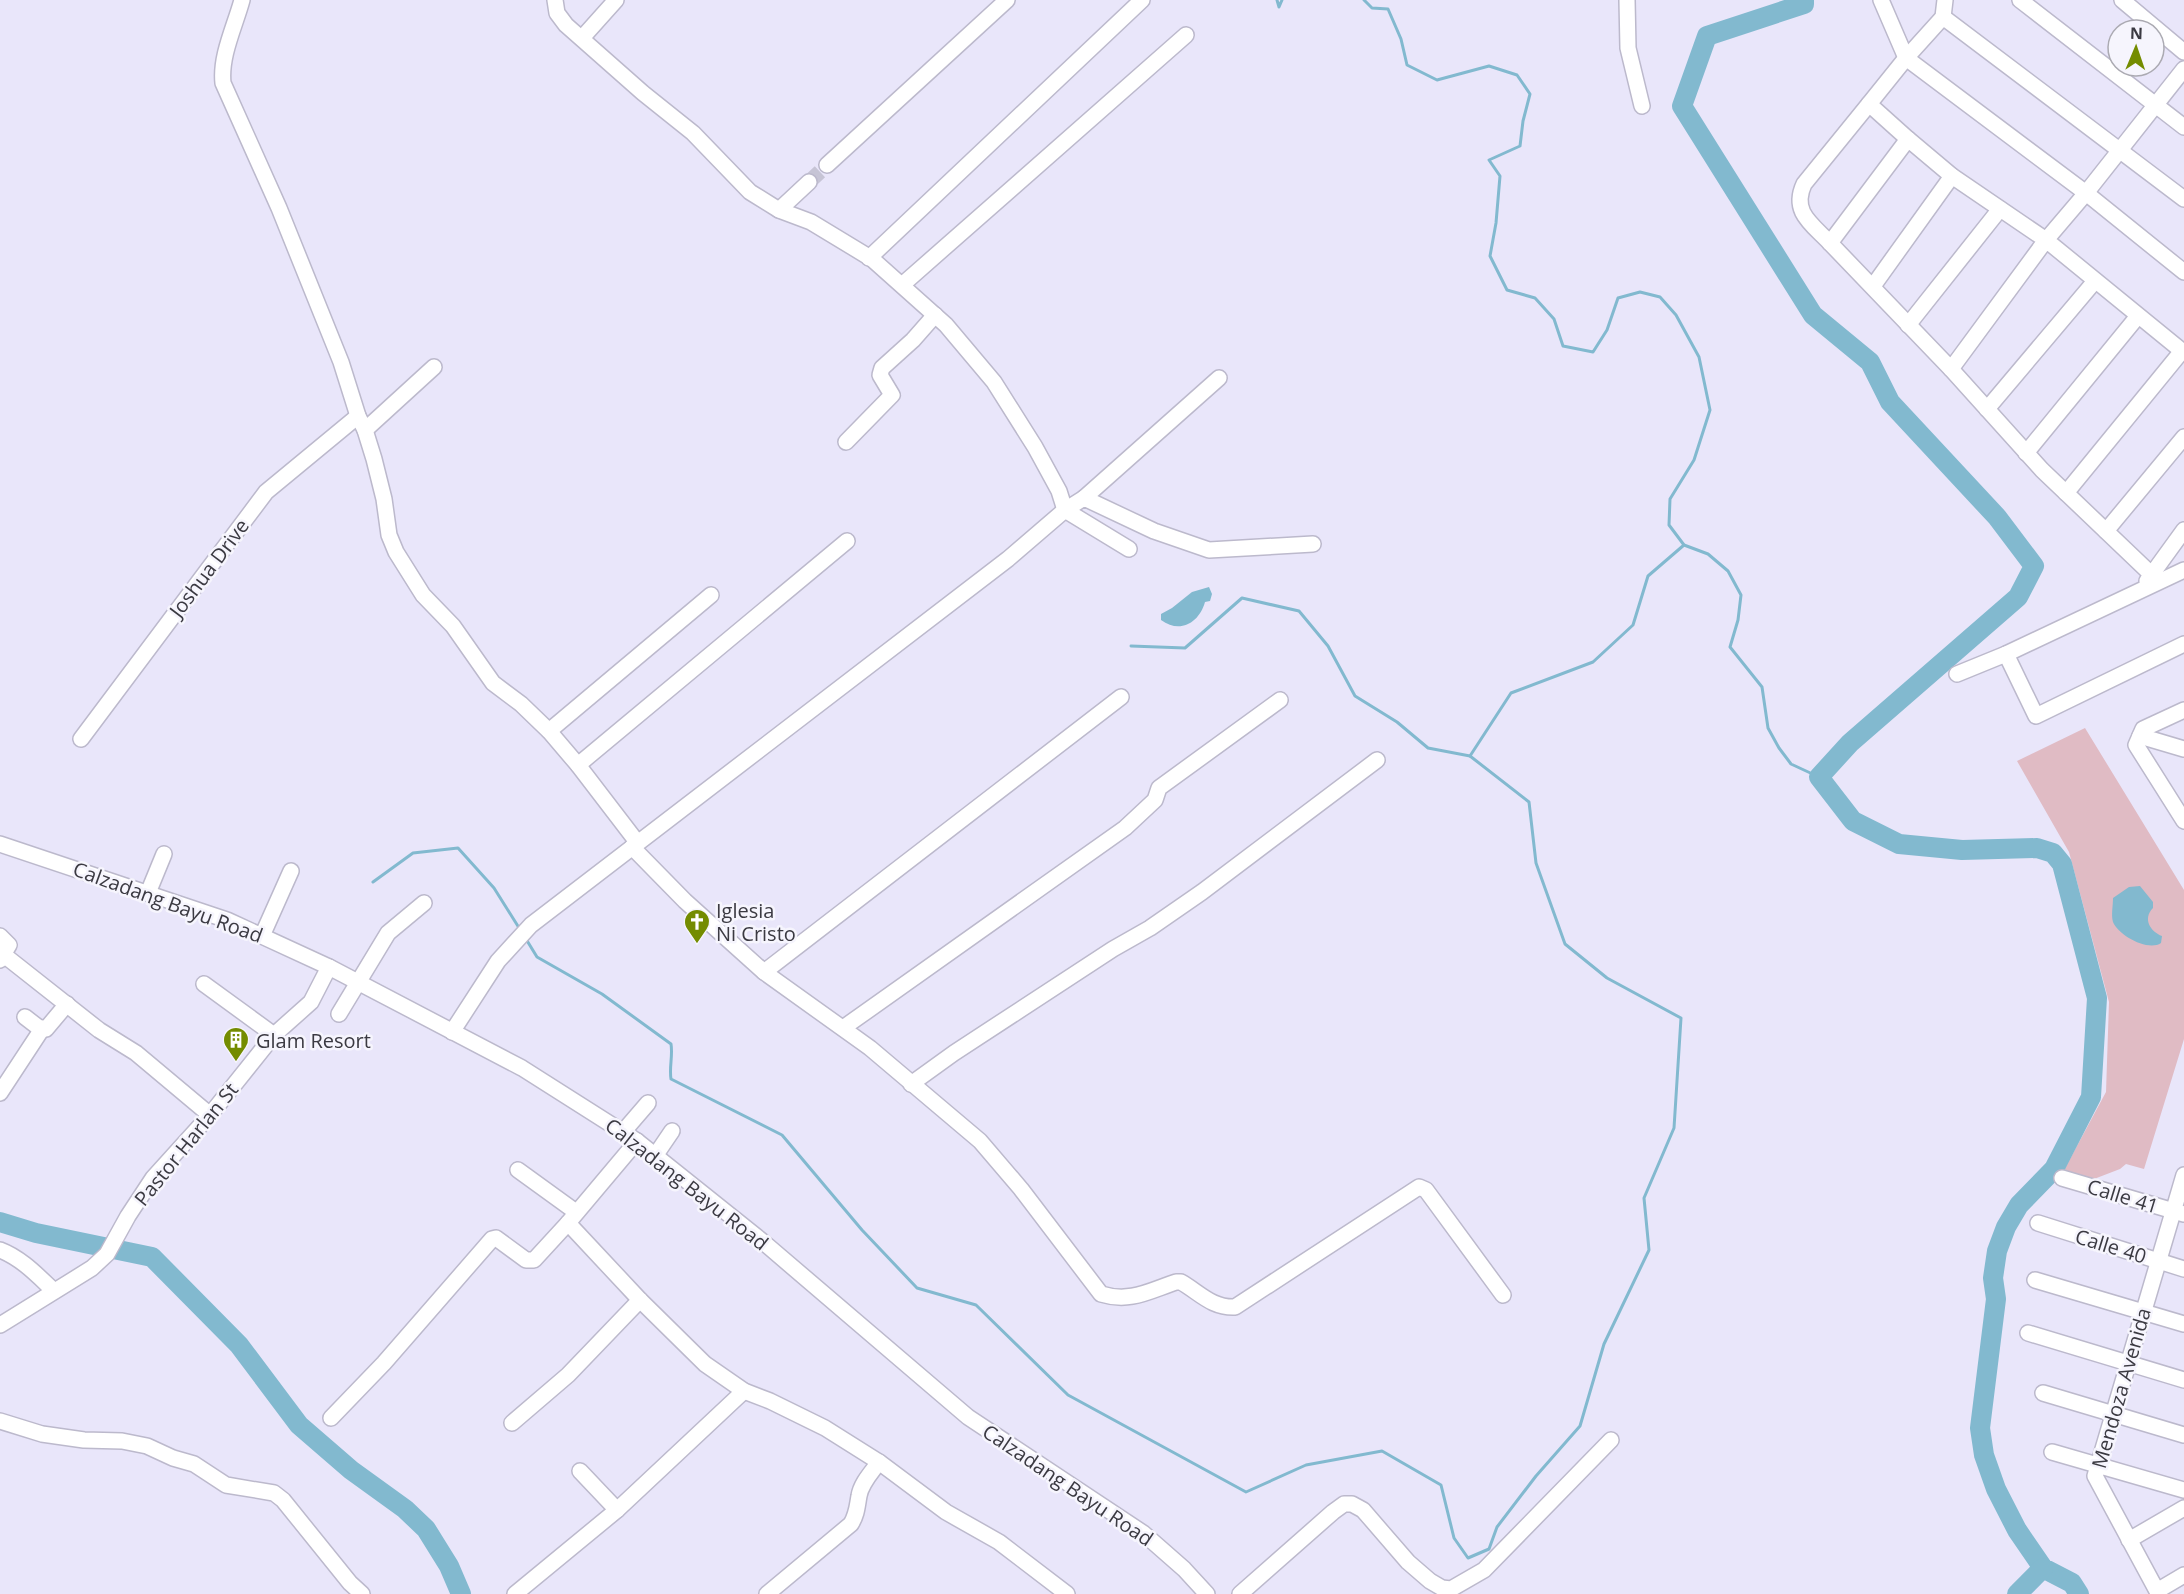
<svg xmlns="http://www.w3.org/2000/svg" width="2184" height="1594" viewBox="0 0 2184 1594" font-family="'Open Sans',sans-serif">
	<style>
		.green { fill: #e0bbc4 }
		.water { fill: #82b9cf }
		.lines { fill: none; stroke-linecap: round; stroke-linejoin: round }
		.stream { stroke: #82b9cf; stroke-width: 3 }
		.river { stroke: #82b9cf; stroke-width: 20 }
		.minor-tunnel { stroke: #c6c4d5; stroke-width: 15; stroke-dasharray: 15 8; stroke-linecap: butt }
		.minor-casing { stroke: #bcb9cc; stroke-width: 18 }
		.minor { stroke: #fff; stroke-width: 15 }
		.labels { text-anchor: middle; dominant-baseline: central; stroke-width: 5; stroke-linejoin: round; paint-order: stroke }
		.street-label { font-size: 20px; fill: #3b3a42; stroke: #f6f5fd }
		.poi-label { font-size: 20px; fill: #3b3a42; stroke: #f6f5fd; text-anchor: start }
	</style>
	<rect width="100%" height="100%" fill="#e9e6fa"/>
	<polygon class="green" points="2085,728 2184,890 2184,1039 2144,1169 2126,1164 2120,1169 2094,1179 2063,1172 2106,1092 2109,1002 2069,852 2017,761"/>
	<g class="water">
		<path d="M1209 587 1212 594 1210 601 1205 602C1199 623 1180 634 1161 620V614L1172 608 1192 592Z"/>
		<path d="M2140 886 2153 902V908C2142 919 2151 932 2162 936L2161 943C2148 952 2118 935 2113 922 2111 915 2113 906 2113 898L2129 887Z"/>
	</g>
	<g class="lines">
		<g class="stream">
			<polyline points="1277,0 1279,7 1282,0"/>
			<polyline points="1364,0 1372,8 1388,9 1401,39 1407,65 1437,80 1489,66 1517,75 1530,94 1523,121 1520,146 1489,160 1500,176 1496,223 1490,256 1507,290 1535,298 1554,319 1563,346 1593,352 1607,330 1618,298 1640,292 1660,297 1676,315 1699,357 1710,410 1694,460 1670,499 1669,525 1684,545 1708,554 1728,571 1741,595 1738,620 1730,647 1762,687 1768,728 1779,748 1791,764 1819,777"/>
			<polyline points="1131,646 1185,648 1242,598 1299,611 1328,646 1355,696 1397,722 1428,748 1470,756"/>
			<polyline points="373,882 413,853 458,848 494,888 521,931"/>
			<path d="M526 939 537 957 602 994 671 1044C673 1056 669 1067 671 1079L782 1135 862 1230 917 1288 976 1305 1068 1395 1246 1492 1306 1465 1382 1451 1441 1485 1454 1538 1468 1558 1489 1549 1497 1527 1536 1476 1580 1426 1604 1344 1649 1250 1644 1198 1674 1128 1681 1018 1607 978 1565 944 1536 863 1529 802 1470 756 1511 693 1593 662 1633 625 1648 576 1684 545"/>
		</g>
		<g class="river">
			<polyline points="1804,0 1804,4 1707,36 1682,106 1813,315 1870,362 1890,402 1997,517 2034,566 2018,597 1850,743 1819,777 1853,821 1899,844 1962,850 2037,848 2053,853 2062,864 2097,998 2091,1097 2054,1169 2019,1205 2006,1227 1997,1251 1993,1278 1996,1299 1980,1428 1984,1455 1996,1489 2017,1530 2043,1568 2072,1583 2079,1594"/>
			<polyline points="0,1222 36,1233 152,1257 239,1345 299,1425 351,1470 405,1509 426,1529 449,1566 461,1594"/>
			<polyline points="2017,1594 2043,1568"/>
		</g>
		<polyline class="minor-tunnel" points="809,182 827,165"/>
		<defs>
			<g id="minor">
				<path d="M242 0C235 26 220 56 223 83L279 208 341 362 358 416 365 430 374 459 384 499 389 535 396 552 423 595 453 626 493 683 521 704 549 731 578 765 637 842"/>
				<polyline points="555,0 557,13 566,25 643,93 693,133 750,192 779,210 811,222 872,259 946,325 994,382 1035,447 1059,491 1065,510 1129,549"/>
				<polyline points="1627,0 1628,48 1642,106"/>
				<polyline points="1881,0 1906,58 2086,193 2184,272"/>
				<polyline points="2020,0 2184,127"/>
				<polyline points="2122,0 2184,52"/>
				<polyline points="1943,17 2184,199"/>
				<polyline points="582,38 616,0"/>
				<polyline points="1908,139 1869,104 1906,58 1943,17 1945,0"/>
				<polyline points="827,165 1007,0"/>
				<polyline points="779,210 809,182"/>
				<path d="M1830 243C1812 224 1791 212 1804 184L1869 104"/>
				<polyline points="869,258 1142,0"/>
				<polyline points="902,285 1186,35"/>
				<polyline points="1873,286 1952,176"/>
				<polyline points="1908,325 2000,209"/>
				<polyline points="2182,351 2046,240 1952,176 1908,139 1830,243 1951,369 2046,240 2086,193 2184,69"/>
				<polyline points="1951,369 2042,470 2152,575"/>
				<polyline points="1987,409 2095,281"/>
				<polyline points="365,430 434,367"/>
				<polyline points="846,442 892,395 880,375 882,368 913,340 935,315"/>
				<polyline points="2026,453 2138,316"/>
				<polyline points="2066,493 2182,351 2184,352"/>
				<polyline points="1084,498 1219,378"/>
				<polyline points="2106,531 2184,437"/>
				<polyline points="2147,581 2184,530"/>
				<polyline points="2006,654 2036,716 2184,644"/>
				<polyline points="1957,674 2006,654 2184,570"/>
				<polyline points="2184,710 2143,729 2136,745 2184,821"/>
				<polyline points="549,731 711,595"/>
				<polyline points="2140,736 2184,749"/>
				<polyline points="81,739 266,492 358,416"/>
				<polyline points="578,765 847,541"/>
				<polyline points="0,844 227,920 329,967 522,1068 637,1141 762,1241 968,1417 1143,1533 1184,1569 1207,1594"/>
				<path d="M632 847 685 901 764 972 870 1048 980 1141 1021 1189 1101 1294C1130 1303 1149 1291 1176 1282H1181C1200 1293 1212 1308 1235 1307L1419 1187 1426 1190 1503 1295"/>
				<polyline points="148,893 164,854"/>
				<polyline points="0,936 9,945 0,960"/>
				<polyline points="262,936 291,871"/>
				<polyline points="4,955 99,1030 136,1053 210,1115"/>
				<polyline points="764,972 1121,697"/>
				<polyline points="204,984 274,1035"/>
				<polyline points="339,1014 388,933 424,903"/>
				<polyline points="25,1017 38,1027 46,1029 67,1004"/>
				<polyline points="843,1028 1125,828 1155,800 1159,788 1280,700"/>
				<polyline points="452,1032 498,961 531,925 1008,559 1065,510 1084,498 1154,531 1209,550 1313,544"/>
				<polyline points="911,1084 954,1053 1113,949 1150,928 1202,892 1377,760"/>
				<polyline points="0,1093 42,1029"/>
				<polyline points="623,1132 648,1103"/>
				<polyline points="655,1156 672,1131"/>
				<polyline points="518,1170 576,1212"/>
				<polyline points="2184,1175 2095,1476 2157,1591 2184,1575"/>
				<polyline points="2062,1178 2184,1214"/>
				<polyline points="568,1223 640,1300 705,1364 744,1391 770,1401 825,1428 879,1462 946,1512 999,1542 1067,1594"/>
				<polyline points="2038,1223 2184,1269"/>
				<path d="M0 1250C21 1258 37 1275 53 1290"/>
				<polyline points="2035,1280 2184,1324"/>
				<polyline points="0,1325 92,1268 107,1254 128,1216 153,1178 210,1115 274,1035 311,1002 329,967"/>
				<polyline points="2028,1333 2184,1380"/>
				<polyline points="2043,1393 2184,1435"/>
				<polyline points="331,1418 384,1363 492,1239 496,1238 526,1260 534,1260 568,1223 637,1141"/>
				<polyline points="0,1421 42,1434 84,1440 122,1441 147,1446 173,1458 194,1464 226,1485 274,1493 283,1500 350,1583 362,1594"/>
				<polyline points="512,1423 568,1375 640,1300"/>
				<polyline points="2052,1452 2184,1490"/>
				<polyline points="580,1471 617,1510"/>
				<polyline points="2129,1540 2184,1508"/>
				<polyline points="515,1594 617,1510 744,1391"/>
				<path d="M767 1594 851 1524C857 1514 857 1507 859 1496 861 1483 872 1472 879 1462"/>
				<polyline points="1240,1594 1333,1512 1344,1504 1352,1504 1363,1510 1408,1562 1430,1581 1442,1588 1451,1589 1484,1570 1611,1440"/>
			</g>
		</defs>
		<use href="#minor" class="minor-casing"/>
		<use href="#minor" class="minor"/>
	</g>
	<defs>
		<symbol id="church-pin" viewBox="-11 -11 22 30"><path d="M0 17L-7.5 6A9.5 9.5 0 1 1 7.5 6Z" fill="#748c00" stroke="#f6f5fd"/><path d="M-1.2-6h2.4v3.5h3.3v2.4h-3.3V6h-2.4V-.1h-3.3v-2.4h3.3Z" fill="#fff"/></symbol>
		<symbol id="building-pin" viewBox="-11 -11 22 30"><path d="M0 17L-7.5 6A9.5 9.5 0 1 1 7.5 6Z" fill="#748c00" stroke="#f6f5fd"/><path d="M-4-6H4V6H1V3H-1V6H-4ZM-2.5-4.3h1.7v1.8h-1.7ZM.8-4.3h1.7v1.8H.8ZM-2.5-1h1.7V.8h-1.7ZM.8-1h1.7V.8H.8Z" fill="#fff"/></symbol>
	</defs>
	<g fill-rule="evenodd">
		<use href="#church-pin" x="682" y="907" width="30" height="40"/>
		<use href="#building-pin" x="221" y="1025" width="30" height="40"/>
	</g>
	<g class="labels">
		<g class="street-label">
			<text transform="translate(209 568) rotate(-53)">Joshua Drive</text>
			<text transform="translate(168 902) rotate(20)">Calzadang Bayu Road</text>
			<text transform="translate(186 1144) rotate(-51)">Pastor Harlan St</text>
			<text transform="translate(687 1184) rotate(38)">Calzadang Bayu Road</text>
			<text transform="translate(2123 1196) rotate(17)">Calle 41</text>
			<text transform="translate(2111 1246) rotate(17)">Calle 40</text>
			<text transform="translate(2121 1388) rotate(-74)">Mendoza Avenida</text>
			<text transform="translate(1068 1485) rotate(34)">Calzadang Bayu Road</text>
		</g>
		<g class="poi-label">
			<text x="716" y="910">Iglesia<tspan x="716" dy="23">Ni Cristo</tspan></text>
			<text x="256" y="1040">Glam Resort</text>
		</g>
	</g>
	<g transform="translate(2136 48) rotate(2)"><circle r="28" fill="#f6f5fd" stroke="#abaab2" stroke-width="1.5"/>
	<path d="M0-4.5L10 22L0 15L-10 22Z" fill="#748c00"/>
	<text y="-9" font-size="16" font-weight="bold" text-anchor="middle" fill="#3b3a42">N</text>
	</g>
</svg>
